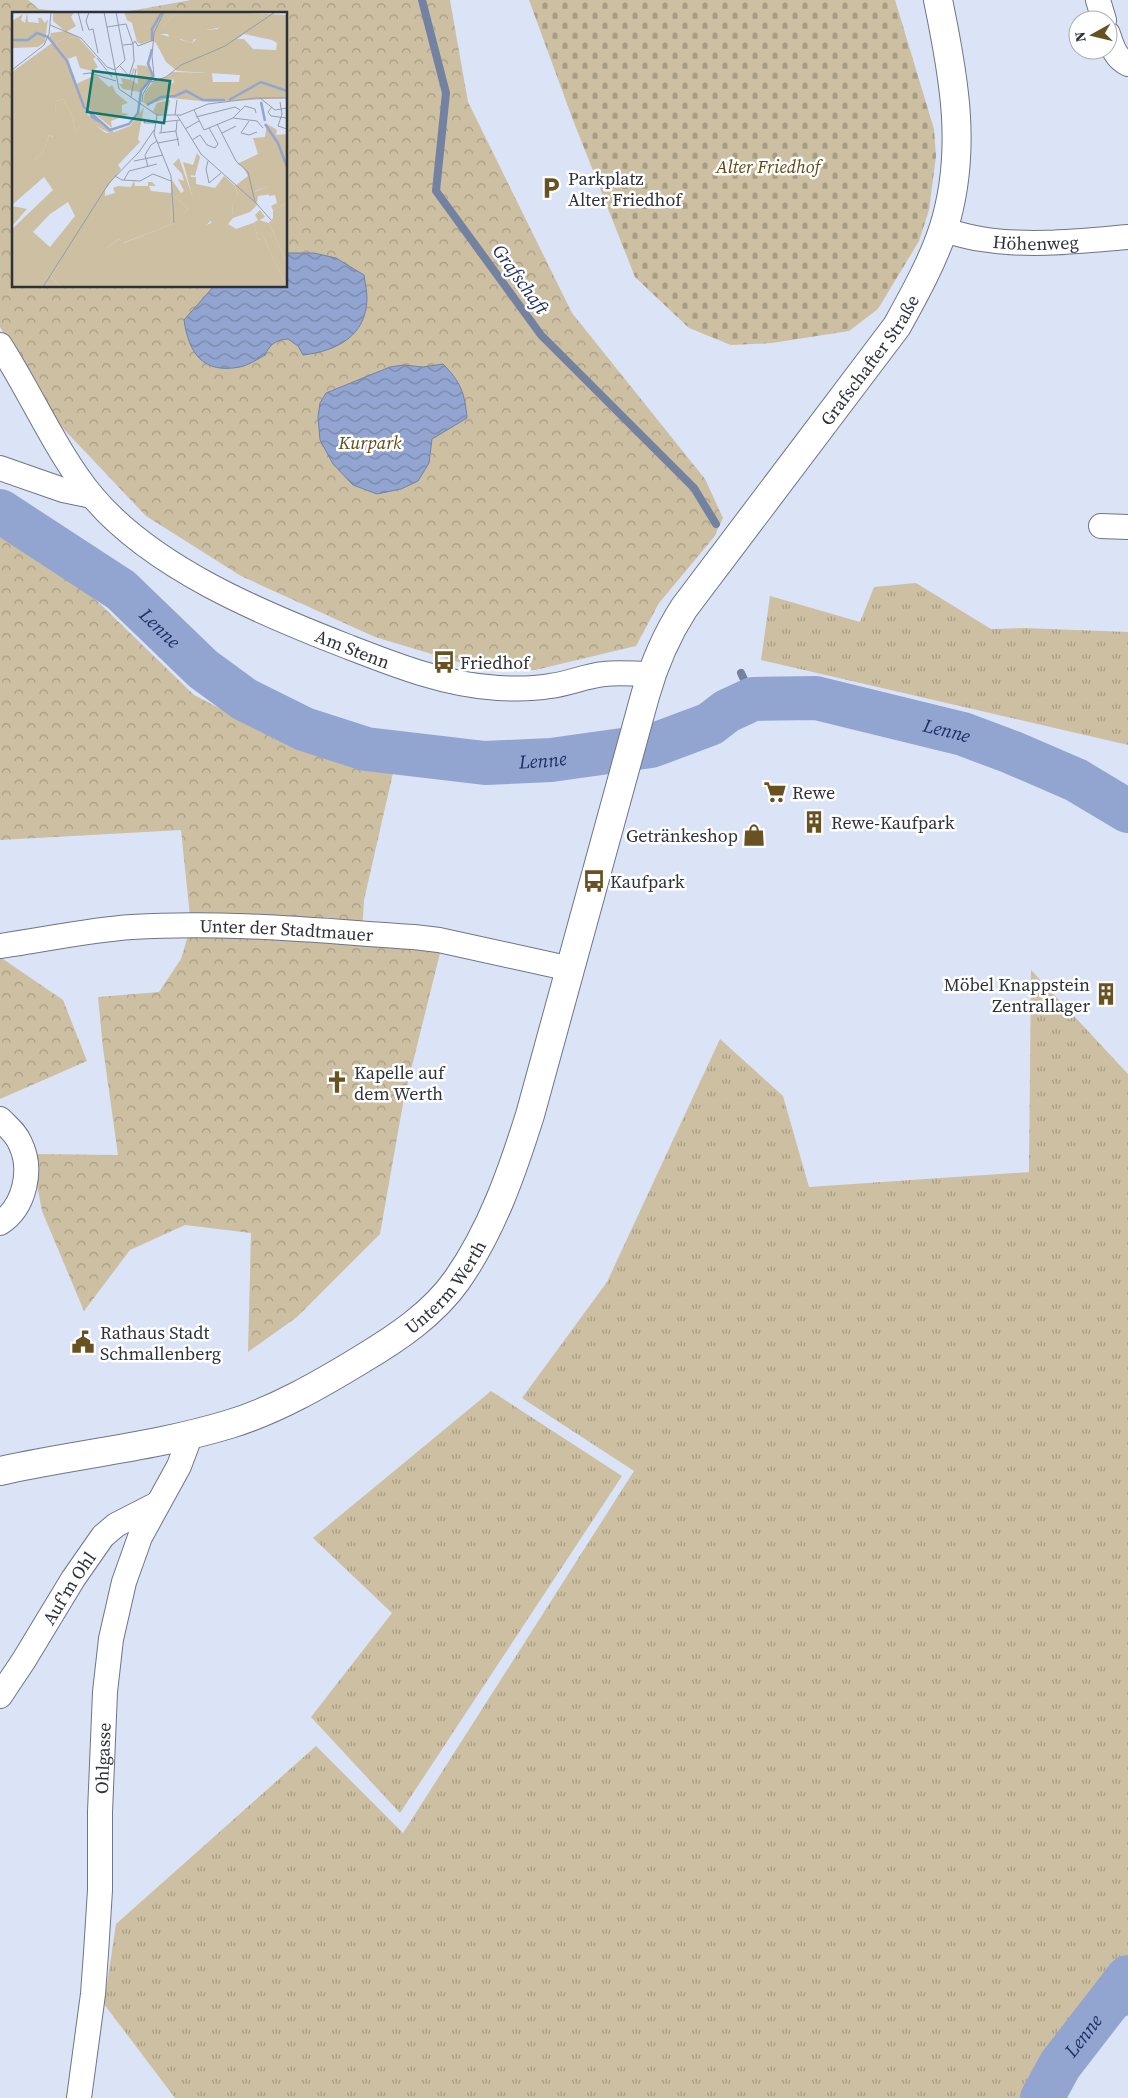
<svg xmlns="http://www.w3.org/2000/svg" width="1128" height="2098" viewBox="0 0 1128 2098" font-family="'Source Serif 4',serif">
	<style>
		.grass { fill: url(#grass-tufts) }
		.forest { fill: url(#forest-crowns) }
		.cemetery { fill: url(#cemetery-stones) }
		.water { fill: url(#water-waves); stroke: #7482a2 }
		.lines { fill: none; stroke-linecap: round; stroke-linejoin: round }
		.stream { stroke: #7482a2; stroke-width: 8 }
		.canal { stroke: #92a5d0; stroke-width: 26 }
		.river { stroke: #92a5d0; stroke-width: 44 }
		.minor-casing { stroke: #6e7586; stroke-width: 26 }
		.tertiary-casing { stroke: #6e7586; stroke-width: 30 }
		.minor { stroke: #fff; stroke-width: 24 }
		.tertiary { stroke: #fff; stroke-width: 28 }
		.labels { text-anchor: middle; dominant-baseline: central; stroke-width: 5; stroke-linejoin: round; paint-order: stroke }
		.park-label { font-size: 18px; font-style: italic; fill: #604911; stroke: #fff }
		.poi-label { font-size: 18px; fill: #2d3138; stroke: #fff; text-anchor: start }
		.street-label { font-size: 18px; fill: #2d3138; stroke: #fff }
		.water-label { font-size: 19px; font-style: italic; fill: #1c2f64; stroke: #fff }
		.inset-river { fill: none; stroke: #92a5d0; stroke-width: 2.5 }
		.inset-road { fill: none; stroke: #959cab; stroke-width: 1 }
		.view { fill: #0f766e; fill-opacity: 0.15; stroke: #0f766e; stroke-width: 2.5 }
		.inset-edge { fill: none; stroke: #2d3138; stroke-width: 2.5 }
	</style>
	<defs>
		<pattern id="grass-tufts" width="24" height="20" patternUnits="userSpaceOnUse" patternTransform="scale(1.25)"><rect width="24" height="20" fill="#cdbfa1"/><path d="M3 7l-1-3M5 7V3M7 7l1-3M15 17l-1-3M17 17v-4M19 17l1-3" fill="none" stroke="#a79c84"/></pattern>
		<pattern id="forest-crowns" width="20" height="18" patternUnits="userSpaceOnUse" patternTransform="scale(1.25)"><rect width="20" height="18" fill="#cdbfa1"/><path d="M2 6a3 3 0 1 1 6 0M12 15a3 3 0 1 1 6 0" fill="none" stroke="#a79c84"/></pattern>
		<pattern id="cemetery-stones" width="16" height="16" patternUnits="userSpaceOnUse" patternTransform="scale(1.25)"><rect width="16" height="16" fill="#cdbfa1"/><path d="M2 7V4a2 2 0 0 1 4 0v3zM10 15v-3a2 2 0 0 1 4 0v3z" fill="#a79c84"/></pattern>
		<pattern id="water-waves" width="16" height="10" patternUnits="userSpaceOnUse" patternTransform="scale(1.25)"><rect width="16" height="10" fill="#92a5d0"/><path d="M0 5q4-4 8 0t8 0" fill="none" stroke="#7887aa"/></pattern>
	</defs>
	<rect width="100%" height="100%" fill="#dbe3f7"/>
	<g class="grass">
		<polygon points="916,583 991,629 1023,628 1128,632 1128,745 761,660 770,596 860,622 874,587"/>
		<polygon points="1031,970 1128,1074 1128,1980 1031,2098 175,2098 104,2004 116,1924 316,1746 403,1833 634,1471 522,1398 607,1282 720,1039 783,1096 809,1187 1029,1172"/>
		<polygon points="491,1391 622,1476 400,1813 311,1717 392,1613 313,1538"/>
	</g>
	<g class="forest">
		<polygon points="0,0 28,0 39,9 84,14 14,14 14,286 286,286 286,14 113,14 191,0 450,0 468,102 572,313 705,479 723,518 714,537 659,603 636,646 535,670 485,670 375,637 241,576 146,516 56,421 0,327"/>
		<polygon points="0,525 31,537 194,695 298,749 393,773 364,900 362,933 377,935 440,953 404,1098 380,1234 297,1317 248,1352 251,1233 185,1225 130,1250 84,1311 42,1211 31,1154 118,1155 103,1048 98,997 159,992 181,959 191,926 181,830 0,840"/>
		<polygon points="0,957 63,1000 87,1061 0,1099"/>
	</g>
	<polygon class="cemetery" points="529,0 895,0 934,129 936,156 929,210 919,241 878,309 849,331 772,343 731,345 689,328 635,277 573,120"/>
	<g class="water">
		<path d="M286 253H314L336 258 364 275C365 283 367 291 367 299 366 336 337 351 303 355L298 346 288 339C276 340 270 344 265 355 258 359 249 365 240 367 203 374 189 354 184 320L214 286H286Z"/>
		<path d="M443 364C461 382 465 394 467 418L432 439 429 463 418 481 401 489 377 494 353 485 333 464 320 440 318 417 320 403 326 393 390 367 403 365 423 367Z"/>
	</g>
	<g class="lines">
		<g class="stream">
			<polyline points="422,0 446,93 436,191 541,335 694,488 716,524"/>
			<polyline points="741,673 753,699"/>
		</g>
		<polyline class="canal" points="1105,2009 1128,2002"/>
		<g class="river">
			<path id="s1" d="M0 511 121 590 203 669 244 699 304 729 366 749 485 763 551 760 651 746 710 724 727 711 753 699 816 698 963 734 1011 752 1076 780 1128 811"/>
			<path id="s2" d="M1042 2098 1060 2065 1128 1977"/>
		</g>
		<defs>
			<g id="minor">
				<polyline points="1098,0 1104,20"/>
				<path d="M1108 34C1112 46 1115 58 1128 64"/>
				<path id="s3" d="M943 230C955 233 968 237 981 239 1029 247 1080 241 1128 237"/>
				<path id="s4" d="M0 345C31 393 57 454 93 497 153 568 261 613 346 646 395 665 445 685 498 688 515 689 533 689 550 686 568 684 585 676 604 674 619 672 635 674 651 674"/>
				<polyline points="0,468 63,490 92,496"/>
				<polyline points="1101,526 1128,527"/>
				<path id="s5" d="M0 946C44 940 87 930 132 927 226 921 321 931 414 937L439 940 571 969"/>
				<path d="M0 1119C7 1126 16 1133 20 1143 33 1169 25 1207 0 1223"/>
				<path id="s6" d="M0 1696 24 1660 73 1579 103 1536 116 1525 157 1504"/>
				<path id="s7" d="M79 2098 93 1994 96 1953 100 1890V1812L105 1692 111 1639 124 1582 134 1554 140 1537 179 1466 191 1434"/>
			</g>
			<g id="tertiary">
				<path id="s8" d="M0 1471C76 1454 155 1447 230 1424 276 1410 321 1384 362 1359 397 1338 433 1314 457 1280 492 1230 512 1172 530 1115L645 696C654 664 666 636 684 608L897 326C914 295 932 263 943 230 968 152 954 77 938 0"/>
			</g>
		</defs>
		<use href="#minor" class="minor-casing"/>
		<use href="#tertiary" class="tertiary-casing"/>
		<use href="#minor" class="minor"/>
		<use href="#tertiary" class="tertiary"/>
	</g>
	<defs>
		<symbol id="parking-bare" viewBox="-9 -9 18 18"><path d="M-3.5-5.5H1a3.5 3.5 0 0 1 0 7H-1V5.5H-3.5ZM-1-3.4V-.6H.8a1.4 1.4 0 0 0 0-2.8Z" fill="#685221" stroke="#fff" stroke-width="2.5" paint-order="stroke"/></symbol>
		<symbol id="bus-bare" viewBox="-9 -9 18 18"><path d="M-5-6H5V4H4V6H2V4H-2V6H-4V4H-5ZM-3.5-4V0h7V-4ZM-3.5 1.2v1.5H-2V1.2ZM2 1.2v1.5H3.5V1.2Z" fill="#685221" stroke="#fff" stroke-width="2.5" paint-order="stroke"/></symbol>
		<symbol id="supermarket-bare" viewBox="-9 -9 18 18"><path d="M-6-5.5h2.5l.6 2H6L4.5 2H-2.5L-4.4-4H-6ZM-1.5 3.2a1.3 1.3 0 1 0 .1 0ZM3 3.2a1.3 1.3 0 1 0 .1 0Z" fill="#685221" stroke="#fff" stroke-width="2.5" paint-order="stroke"/></symbol>
		<symbol id="building-bare" viewBox="-9 -9 18 18"><path d="M-4-6H4V6H1V3H-1V6H-4ZM-2.5-4.3h1.7v1.8h-1.7ZM.8-4.3h1.7v1.8H.8ZM-2.5-1h1.7V.8h-1.7ZM.8-1h1.7V.8H.8Z" fill="#685221" stroke="#fff" stroke-width="2.5" paint-order="stroke"/></symbol>
		<symbol id="shop-bare" viewBox="-9 -9 18 18"><path d="M-5-2.5h2.3a2.7 3.5 0 0 1 5.4 0H5L5.5 6h-11ZM-1.5-2.5h3a1.5 2.3 0 0 0-3 0Z" fill="#685221" stroke="#fff" stroke-width="2.5" paint-order="stroke"/></symbol>
		<symbol id="church-bare" viewBox="-9 -9 18 18"><path d="M-1.2-6h2.4v3.5h3.3v2.4h-3.3V6h-2.4V-.1h-3.3v-2.4h3.3Z" fill="#685221" stroke="#fff" stroke-width="2.5" paint-order="stroke"/></symbol>
		<symbol id="civic-bare" viewBox="-9 -9 18 18"><path d="M-.6-6.5H3V-4.5H.6V-3L4-1V1h2V6H-6V1h2V-1L-.6-3ZM-1.2 2.5V6h2.4V2.5Z" fill="#685221" stroke="#fff" stroke-width="2.5" paint-order="stroke"/></symbol>
	</defs>
	<g fill-rule="evenodd">
		<use href="#parking-bare" x="535" y="172" width="32" height="32"/>
		<use href="#bus-bare" x="428" y="646" width="32" height="32"/>
		<use href="#supermarket-bare" x="759" y="776" width="32" height="32"/>
		<use href="#building-bare" x="798" y="806" width="32" height="32"/>
		<use href="#shop-bare" x="738" y="819" width="32" height="32"/>
		<use href="#bus-bare" x="578" y="865" width="32" height="32"/>
		<use href="#building-bare" x="1090" y="978" width="32" height="32"/>
		<use href="#church-bare" x="321" y="1066" width="32" height="32"/>
		<use href="#civic-bare" x="67" y="1326" width="32" height="32"/>
	</g>
	<g class="labels">
		<g class="park-label">
			<text x="768" y="166">Alter Friedhof</text>
			<text x="370" y="442">Kurpark</text>
		</g>
		<g class="poi-label">
			<text x="568" y="178">Parkplatz<tspan x="568" dy="21">Alter Friedhof</tspan></text>
			<text x="460" y="662">Friedhof</text>
			<text x="792" y="792">Rewe</text>
			<text x="831" y="822">Rewe-Kaufpark</text>
			<text x="738" y="835" text-anchor="end">Getränkeshop</text>
			<text x="610" y="881">Kaufpark</text>
			<text x="1090" y="984" text-anchor="end">Möbel Knappstein<tspan x="1090" dy="21">Zentrallager</tspan></text>
			<text x="354" y="1072">Kapelle auf<tspan x="354" dy="21">dem Werth</tspan></text>
			<text x="100" y="1332">Rathaus Stadt<tspan x="100" dy="21">Schmallenberg</tspan></text>
		</g>
		<g class="street-label">
			<text stroke="none"><textPath href="#s3" startOffset="94">Höhenweg</textPath></text>
			<text stroke="none"><textPath href="#s8" startOffset="1529">Grafschafter Straße</textPath></text>
			<text stroke="none"><textPath href="#s4" startOffset="482">Am Stenn</textPath></text>
			<text stroke="none"><textPath href="#s5" startOffset="288">Unter der Stadtmauer</textPath></text>
			<text stroke="none"><textPath href="#s8" startOffset="494">Unterm Werth</textPath></text>
			<text stroke="none"><textPath href="#s6" startOffset="128">Auf'm Ohl</textPath></text>
			<text stroke="none"><textPath href="#s7" startOffset="341">Ohlgasse</textPath></text>
		</g>
		<g class="water-label">
			<text transform="translate(521 279) rotate(54)">Grafschaft</text>
			<text stroke="none"><textPath href="#s1" startOffset="199">Lenne</textPath></text>
			<text stroke="none"><textPath href="#s1" startOffset="1039">Lenne</textPath></text>
			<text stroke="none"><textPath href="#s1" startOffset="619">Lenne</textPath></text>
			<text stroke="none"><textPath href="#s2" startOffset="75">Lenne</textPath></text>
		</g>
	</g>
	<g transform="translate(12 12)">
		<rect width="275" height="275" fill="#dbe3f7"/>
		<path d="M41 0H62L59 5 64 14 54 20 41 9ZM112 0H166L151 13 148 22 180 31 194 18 205 17 232 1 275 3V86L199 90 158 86V73L162 70H227L228 63 165 59 154 50 144 31 140 28 129 32 125 30 120 11 115 8ZM232 22 260 28 265 31 264 38 241 37 232 27H225ZM54 25 67 26 84 45 81 47 86 55 80 59 68 56 64 44 56 47 44 31ZM84 63 97 75 100 73 104 81 116 91 110 93V101L117 102 99 109 100 116 71 92 64 72ZM51 87 61 105 63 120 68 114H84L94 121H108L102 120 118 114 132 95 126 127 128 130 106 153 109 157 93 178V184L103 181 101 176 106 174 119 175 122 168 123 174H136V170H140L144 174H137L139 179 159 181 176 197 171 202 160 197 159 182 160 212 111 231 107 227 95 236 48 251 39 265 49 275H0V217L41 178 32 165 0 193V143L19 128 26 137 22 148 31 140 37 123 41 125 44 89ZM56 190 63 204 38 235 21 220 38 202ZM255 112 265 118 264 123 275 122V153L257 174 243 179 245 193 238 200 221 206 220 190 233 184 223 174 226 183 210 195 195 213 181 187 171 150 181 153 185 141 188 145 183 164 179 163V157V165H184V172L203 176 212 164 223 174 236 164 231 155 225 152 246 142 241 126 253 125ZM257 180H275V191L261 198 259 194 265 191 263 183 257 184ZM0 194 15 197 1 213 0 212ZM247 208 257 211 275 252V275L249 220V227L246 228 242 211Z" fill="#cdbfa1" fill-rule="evenodd"/>
		<path d="M15 0 16 10 27 11 26 6H29L33 11 36 7 33 30 26 35 0 36V9L11 2 9 8 13 11ZM166 0H235L216 14 194 18 193 28 182 27 180 31 168 27 161 33 156 22H147L151 13ZM54 19 67 26 54 25 44 31 56 47 75 102 102 120 117 122 109 127 84 114 75 123 68 114 63 120 61 105 51 87 44 89 42 125 37 123 31 140 22 148 19 143 25 137 19 129 0 143V60L40 31 37 28 39 21ZM125 53 135 54 140 63 138 68 128 80 111 77 107 72H111L109 66 118 68 121 56 123 57 119 68 126 72ZM156 64 161 66 156 86 135 93 131 90 133 80 142 69ZM167 146 181 186 186 193H192L194 200 190 202 195 213 199 211V199L210 195 211 188 226 183 223 173 234 185 220 190 221 206 216 212 224 217 241 211 246 208 243 203 248 198 253 205 242 211 246 228 249 227V220L275 275H49L39 265 72 214 95 236 107 227 112 231 160 212 159 182 160 197 172 201 176 197 159 181 160 168 169 181 172 179 166 167 172 169 170 162 161 152ZM275 153V180L246 184 245 191 234 184 256 174 254 161 269 159ZM275 191V252L257 211 261 206V198Z" fill="#cdbfa1"/>
		<path d="M161 60 200 61 201 71H162L161 66 156 64ZM158 88 155 102 145 103 141 99 145 91Z" fill="#cdbfa1"/>
		<path class="inset-river" d="M0 28H16L25 21 36 25 55 49 72 95 98 118 117 112 126 101 129 79 141 64 136 52 140 37M140 29V17L150 0M217 88 249 70 275 79M249 90 253 109M135 93 149 85 163 84 174 79 191 88H213M78 100 80 105 90 111M253 112 266 131 275 155"/>
		<path class="inset-road" d="M66 0 71 19M77 0 74 9 77 18 81 17M92 0 107 77 145 103H169L196 92 244 86H275M38 13 69 26 95 55 103 58M95 15 114 12 121 32M81 17 86 41M111 33 121 32 123 29 126 34 142 28M85 46 100 65M108 54 117 64 122 49 121 32M0 58 32 33 37 22 39 0M103 58 113 48 104 0M71 62 78 61 104 69M139 70 154 65 169 53 213 34 263 0M119 85 124 57M248 86 263 98 275 96M130 90 131 82 142 64 140 44 142 21 152 0M268 90 270 102 266 114 275 117M260 95 256 100 259 104 275 106M182 98 192 118 221 106 245 109 251 116M145 103 142 122 159 164 162 211M163 103 165 88M165 103 189 142 244 191 259 208M184 105 223 95 228 98M221 106 233 94 243 97 244 101M133 107 132 111H143M165 109 164 120 167 134M237 109 229 121 237 123 245 120M205 112 224 149 236 160 243 190M173 117 187 109M147 121 164 119M149 121 150 110 168 108M210 121 224 114M180 128 188 123 195 133 203 136 206 132 197 116M146 131 167 127M122 149 151 143M196 149 194 157 197 171 209 161M136 155 133 143 139 133 145 129M103 164 110 168 128 169 141 162 159 169M112 168 117 159 145 152M31 275 97 171 127 140 142 118"/>
		<path class="view" d="M81 59 158 69 152 111 75 100Z"/>
		<rect width="275" height="275" class="inset-edge"/>
	</g>
	<g transform="translate(1093 35) rotate(262)"><circle r="24" fill="#ffffff" stroke="#abadaf"/>
	<path d="M0-4L9 19L0 12L-9 19Z" fill="#685221"/>
	<text y="-8" font-size="14" font-weight="bold" text-anchor="middle" fill="#2d3138">N</text>
	</g>
</svg>
